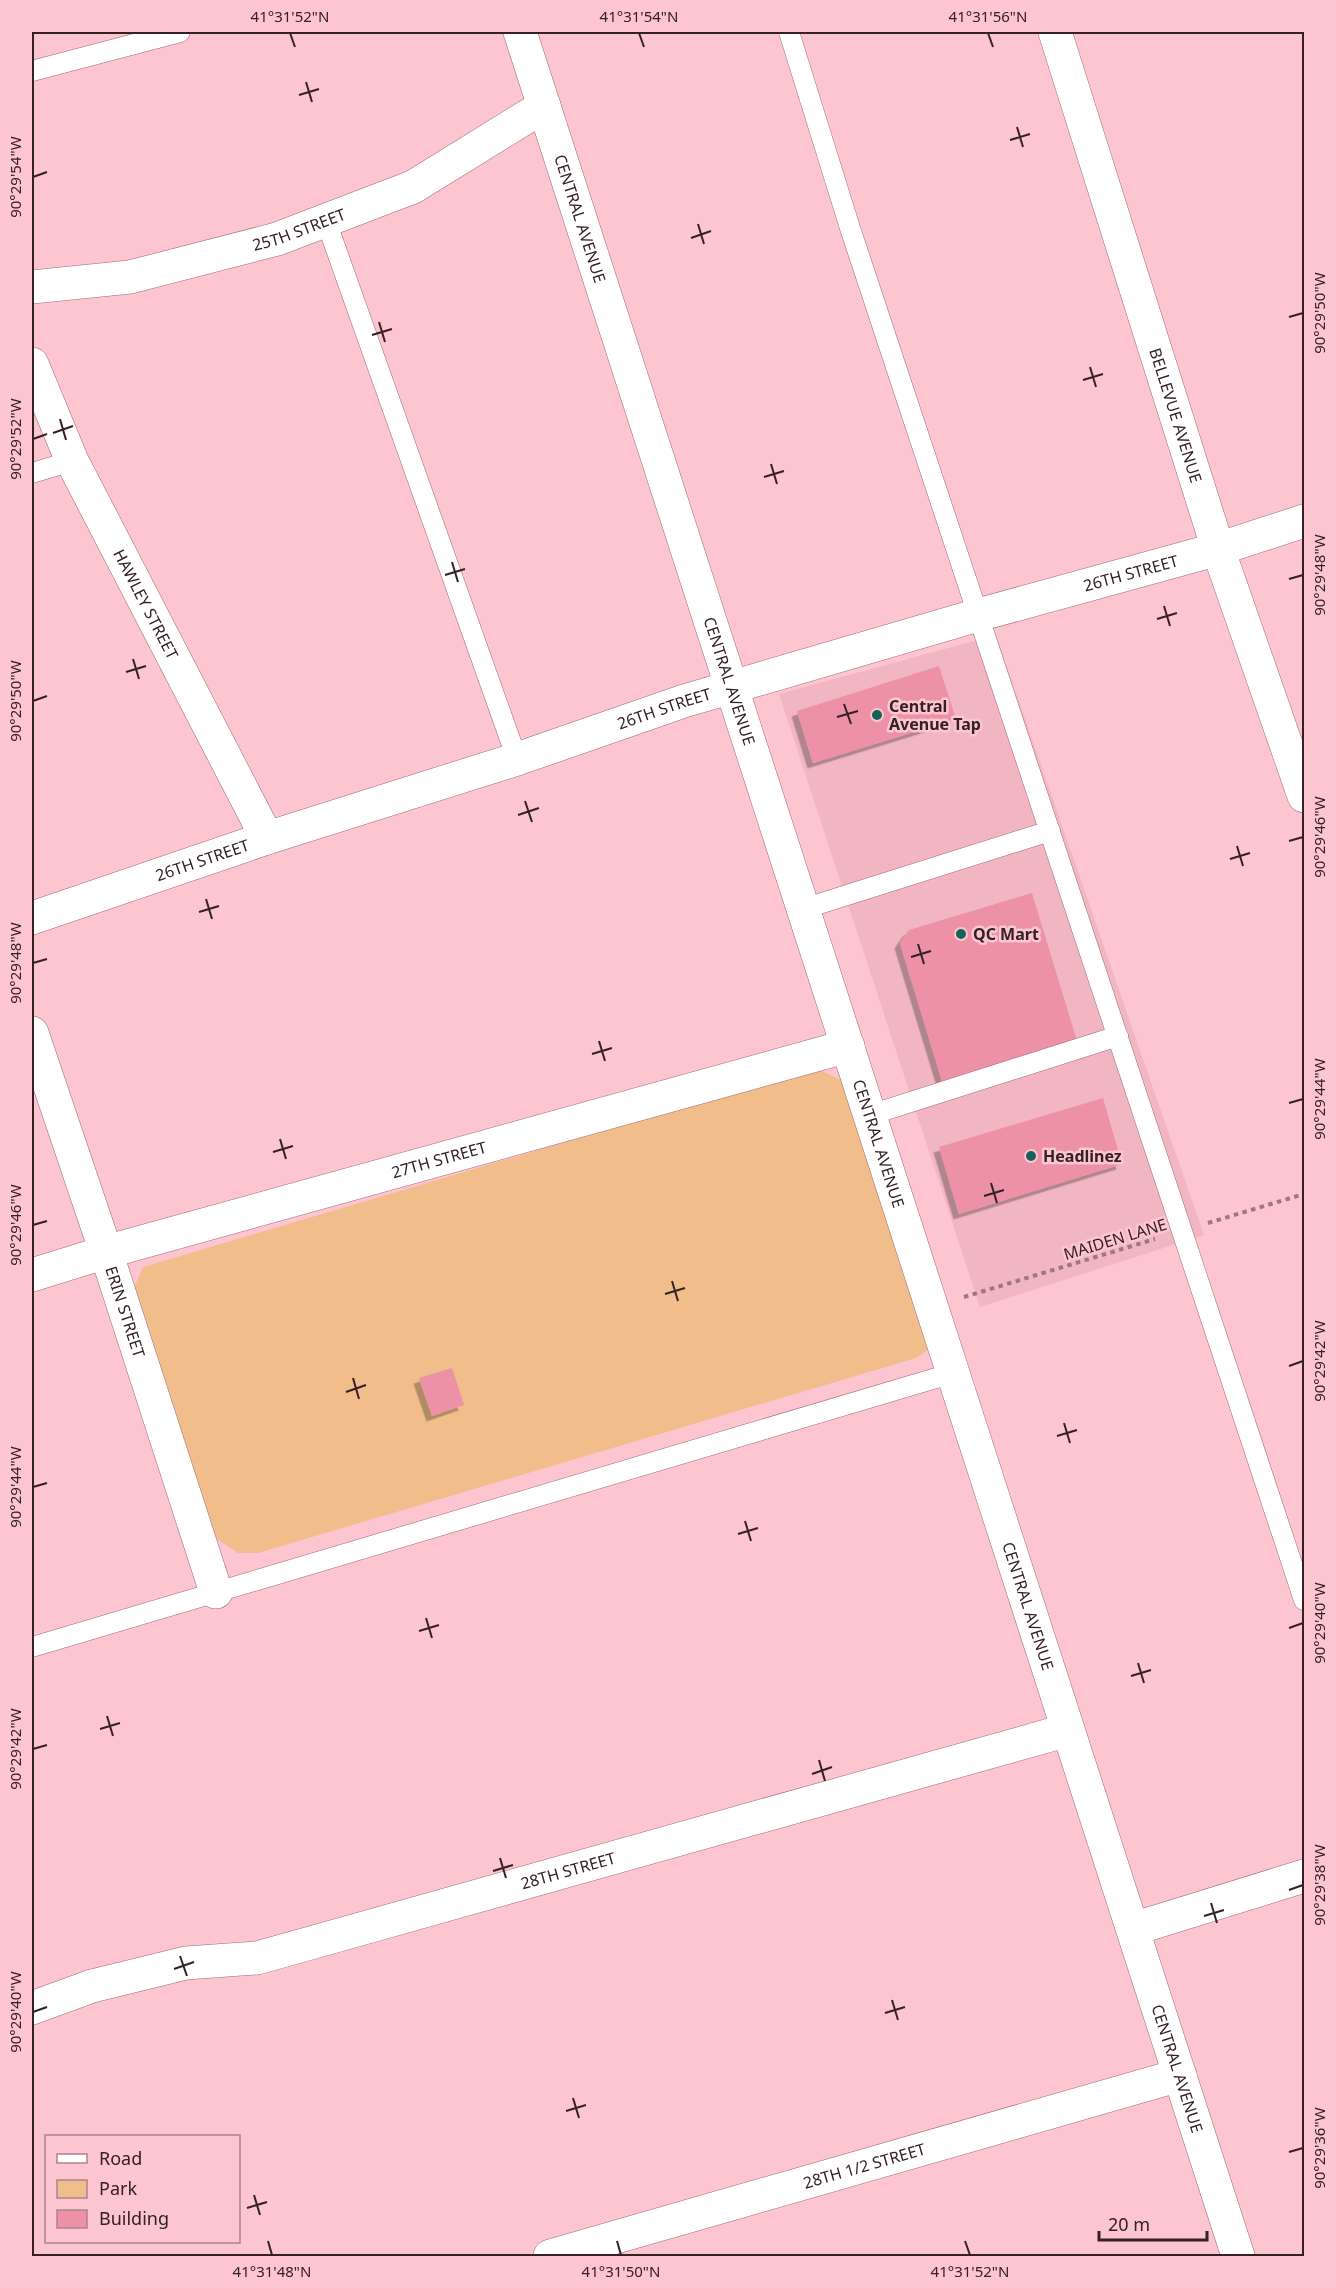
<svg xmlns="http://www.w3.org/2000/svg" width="1336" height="2288" viewBox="0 0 1336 2288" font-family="'Noto Sans',sans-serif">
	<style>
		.built { fill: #f2b6c2 }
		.green { fill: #f1bd8b }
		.building { fill: #ed91a7; filter: url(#shadow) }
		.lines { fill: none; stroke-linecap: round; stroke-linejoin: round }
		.lane-casing { stroke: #9c6b76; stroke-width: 21 }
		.street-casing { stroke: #9c6b76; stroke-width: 34 }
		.secondary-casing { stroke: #9c6b76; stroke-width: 34 }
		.path { stroke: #9e777f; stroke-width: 4; stroke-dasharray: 4.5 4.5; stroke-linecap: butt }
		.lane { stroke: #fff; stroke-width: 20 }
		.street { stroke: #fff; stroke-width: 33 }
		.secondary { stroke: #fff; stroke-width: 33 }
		.ticks { fill: none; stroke: #342025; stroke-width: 2 }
		.poi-dot { fill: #16625a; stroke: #fcc5d0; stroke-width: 2 }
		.labels { text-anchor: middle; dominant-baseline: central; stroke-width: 5; stroke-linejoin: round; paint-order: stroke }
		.street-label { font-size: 16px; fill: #342025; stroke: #fcc5d0 }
		.poi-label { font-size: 16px; font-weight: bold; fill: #342025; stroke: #fcc5d0; text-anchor: start }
		.neatline { fill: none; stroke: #342025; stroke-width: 2 }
		.ticks-label { font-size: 15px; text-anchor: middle; fill: #342025 }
	</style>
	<defs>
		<filter id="shadow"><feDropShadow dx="-5.5" dy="5.5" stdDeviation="0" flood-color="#0004"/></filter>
	</defs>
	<rect width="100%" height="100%" fill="#fcc5d0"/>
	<polygon class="built" points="996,635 1204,1235 980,1307 779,694"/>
	<polygon class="green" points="815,1068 846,1082 932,1347 916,1358 258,1553 238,1553 214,1537 132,1293 143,1267"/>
	<g class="building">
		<polygon points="939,666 956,719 813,763 797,711"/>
		<polygon points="1032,893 1077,1041 942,1081 900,943 909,930"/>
		<polygon points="1103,1098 1122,1164 959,1214 939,1147"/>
		<polygon points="452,1368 464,1405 432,1416 419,1378"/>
	</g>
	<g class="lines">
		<defs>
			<g id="lane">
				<polyline points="789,32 850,228 1304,1600"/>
				<polyline points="32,71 180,32"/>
				<polyline points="326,221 517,759"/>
				<polyline points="32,473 72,461"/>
				<polyline points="803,909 1050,831"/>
				<polyline points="870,1115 1118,1036"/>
				<polyline points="32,1647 953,1373"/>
			</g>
			<g id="street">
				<path id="s1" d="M1055 32 1218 549 1304 796"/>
				<path id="s2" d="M32 287 130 277 277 239 413 187 544 106"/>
				<path id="s3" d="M32 364 72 461 267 838"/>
				<path id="s4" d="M32 918 267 838 517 759 684 701 978 615 1218 549 1304 521"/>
				<path id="s5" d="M32 1033 106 1252 216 1592"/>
				<path id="s6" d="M32 1275 106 1252 848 1046"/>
				<polyline points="1133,1929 1304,1876"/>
				<path id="s7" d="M32 2008 92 1986 186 1963 257 1958 1068 1730"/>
				<path id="s8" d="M550 2256 1180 2075"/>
			</g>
			<g id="secondary">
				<path id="s9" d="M520 32 1238 2256"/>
			</g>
		</defs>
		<use href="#lane" class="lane-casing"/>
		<use href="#street" class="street-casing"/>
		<use href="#secondary" class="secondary-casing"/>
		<g class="path">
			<polyline points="1208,1223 1304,1194"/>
			<polyline points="964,1297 1155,1239"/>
		</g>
		<use href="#lane" class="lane"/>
		<use href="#street" class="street"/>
		<use href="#secondary" class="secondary"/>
	</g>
	<path class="ticks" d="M290 33 295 47M639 33 644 47M988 33 993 47M306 82 312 102M299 95 319 89M1017 127 1023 147M1010 140 1030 134M33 177 47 172M698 224 704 244M691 238 711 231M1289 317 1303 313M379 322 385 342M372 335 392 329M1090 367 1096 387M1083 380 1103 374M60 419 66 440M53 433 73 426M33 439 47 434M771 464 777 484M764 477 784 471M452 562 458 582M445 575 465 569M1289 579 1303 575M1164 606 1170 626M1157 619 1177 613M133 659 139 679M126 672 146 666M33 701 47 696M844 704 851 724M837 717 858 711M525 801 532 822M518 815 539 808M1289 841 1303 837M1237 846 1243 866M1230 859 1250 853M206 899 212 919M199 912 219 906M918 944 924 964M911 957 931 951M33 963 47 959M599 1041 605 1061M592 1054 612 1048M1289 1103 1303 1099M280 1139 286 1159M273 1152 293 1146M991 1183 997 1203M984 1196 1004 1190M33 1225 47 1221M672 1281 678 1301M665 1294 685 1288M1289 1366 1303 1361M353 1378 359 1399M346 1392 366 1385M1064 1423 1070 1443M1057 1436 1077 1430M33 1487 47 1483M745 1521 751 1541M738 1534 758 1528M426 1618 432 1638M1289 1628 1303 1623M419 1631 439 1625M1138 1663 1144 1683M1131 1676 1151 1670M107 1716 113 1736M100 1729 120 1723M33 1749 47 1745M819 1760 825 1781M812 1774 832 1767M500 1858 506 1878M493 1871 513 1865M1289 1890 1303 1885M1211 1903 1217 1923M1204 1916 1224 1910M180 1956 187 1976M174 1969 194 1962M892 2000 898 2020M33 2012 47 2007M885 2013 905 2007M573 2098 579 2118M566 2111 586 2105M1289 2152 1303 2148M254 2195 260 2215M247 2208 267 2202M268 2241 272 2255M617 2241 621 2255M965 2241 970 2255"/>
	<g class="poi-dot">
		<circle cx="877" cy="715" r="6"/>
		<circle cx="961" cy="934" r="6"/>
		<circle cx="1031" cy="1156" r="6"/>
	</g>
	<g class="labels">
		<g class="street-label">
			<text stroke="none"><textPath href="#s9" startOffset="196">CENTRAL AVENUE</textPath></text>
			<text stroke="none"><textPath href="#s2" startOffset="274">25TH STREET</textPath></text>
			<text stroke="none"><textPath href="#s1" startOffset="402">BELLEVUE AVENUE</textPath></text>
			<text stroke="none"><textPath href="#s4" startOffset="1152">26TH STREET</textPath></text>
			<text stroke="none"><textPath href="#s3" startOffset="266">HAWLEY STREET</textPath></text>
			<text stroke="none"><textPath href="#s9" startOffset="682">CENTRAL AVENUE</textPath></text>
			<text stroke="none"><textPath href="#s4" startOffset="666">26TH STREET</textPath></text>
			<text stroke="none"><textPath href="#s4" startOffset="180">26TH STREET</textPath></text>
			<text stroke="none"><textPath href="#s9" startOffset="1168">CENTRAL AVENUE</textPath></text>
			<text stroke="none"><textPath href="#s6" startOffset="423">27TH STREET</textPath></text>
			<text transform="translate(1115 1239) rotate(-17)">MAIDEN LANE</text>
			<text stroke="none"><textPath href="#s5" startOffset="294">ERIN STREET</textPath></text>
			<text stroke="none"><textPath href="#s9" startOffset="1654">CENTRAL AVENUE</textPath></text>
			<text stroke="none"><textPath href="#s7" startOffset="555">28TH STREET</textPath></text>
			<text stroke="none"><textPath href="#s9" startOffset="2140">CENTRAL AVENUE</textPath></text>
			<text stroke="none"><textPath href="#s8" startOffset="327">28TH 1/2 STREET</textPath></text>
		</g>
		<g class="poi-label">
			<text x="889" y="706">Central<tspan x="889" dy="18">Avenue Tap</tspan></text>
			<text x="973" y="934">QC Mart</text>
			<text x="1043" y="1156">Headlinez</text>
		</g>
	</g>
	<rect width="1336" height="2288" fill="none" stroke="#fcc5d0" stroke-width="66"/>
	<rect x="45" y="2135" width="195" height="108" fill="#fcc5d0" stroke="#ac838c" stroke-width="1.5"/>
	<rect x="57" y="2154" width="30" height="9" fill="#ffffff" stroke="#ac838c" stroke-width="1.5"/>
	<text x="99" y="2165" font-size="18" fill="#342025">Road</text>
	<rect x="57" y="2180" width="30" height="18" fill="#f1bd8b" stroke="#ac838c" stroke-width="1.5"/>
	<text x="99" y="2195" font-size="18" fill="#342025">Park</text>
	<rect x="57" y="2210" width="30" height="18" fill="#ed91a7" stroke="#ac838c" stroke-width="1.5"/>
	<text x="99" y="2225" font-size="18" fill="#342025">Building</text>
	<path d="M1099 2231v9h108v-9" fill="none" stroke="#342025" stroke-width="3"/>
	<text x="1108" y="2231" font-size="18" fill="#342025" stroke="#fcc5d0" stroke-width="4.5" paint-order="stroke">20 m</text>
	<rect x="33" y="33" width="1270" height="2222" class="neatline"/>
	<g class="ticks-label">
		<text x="290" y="22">41°31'52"N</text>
		<text x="639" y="22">41°31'54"N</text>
		<text x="988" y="22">41°31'56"N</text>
		<text transform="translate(16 177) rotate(-90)" y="5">90°29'54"W</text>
		<text transform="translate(1320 313) rotate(-90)" y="5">90°29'50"W</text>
		<text transform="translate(16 439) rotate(-90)" y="5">90°29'52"W</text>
		<text transform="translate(1320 575) rotate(-90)" y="5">90°29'48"W</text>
		<text transform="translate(16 701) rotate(-90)" y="5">90°29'50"W</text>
		<text transform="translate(1320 837) rotate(-90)" y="5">90°29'46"W</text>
		<text transform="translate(16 963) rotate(-90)" y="5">90°29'48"W</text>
		<text transform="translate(1320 1099) rotate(-90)" y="5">90°29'44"W</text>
		<text transform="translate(16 1225) rotate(-90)" y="5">90°29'46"W</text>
		<text transform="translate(1320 1361) rotate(-90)" y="5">90°29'42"W</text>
		<text transform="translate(16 1487) rotate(-90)" y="5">90°29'44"W</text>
		<text transform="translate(1320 1623) rotate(-90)" y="5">90°29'40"W</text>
		<text transform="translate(16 1749) rotate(-90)" y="5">90°29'42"W</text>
		<text transform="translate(1320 1885) rotate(-90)" y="5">90°29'38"W</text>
		<text transform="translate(16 2012) rotate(-90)" y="5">90°29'40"W</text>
		<text transform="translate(1320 2148) rotate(-90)" y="5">90°29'36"W</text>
		<text x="272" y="2277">41°31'48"N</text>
		<text x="621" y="2277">41°31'50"N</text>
		<text x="970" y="2277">41°31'52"N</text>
	</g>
</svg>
